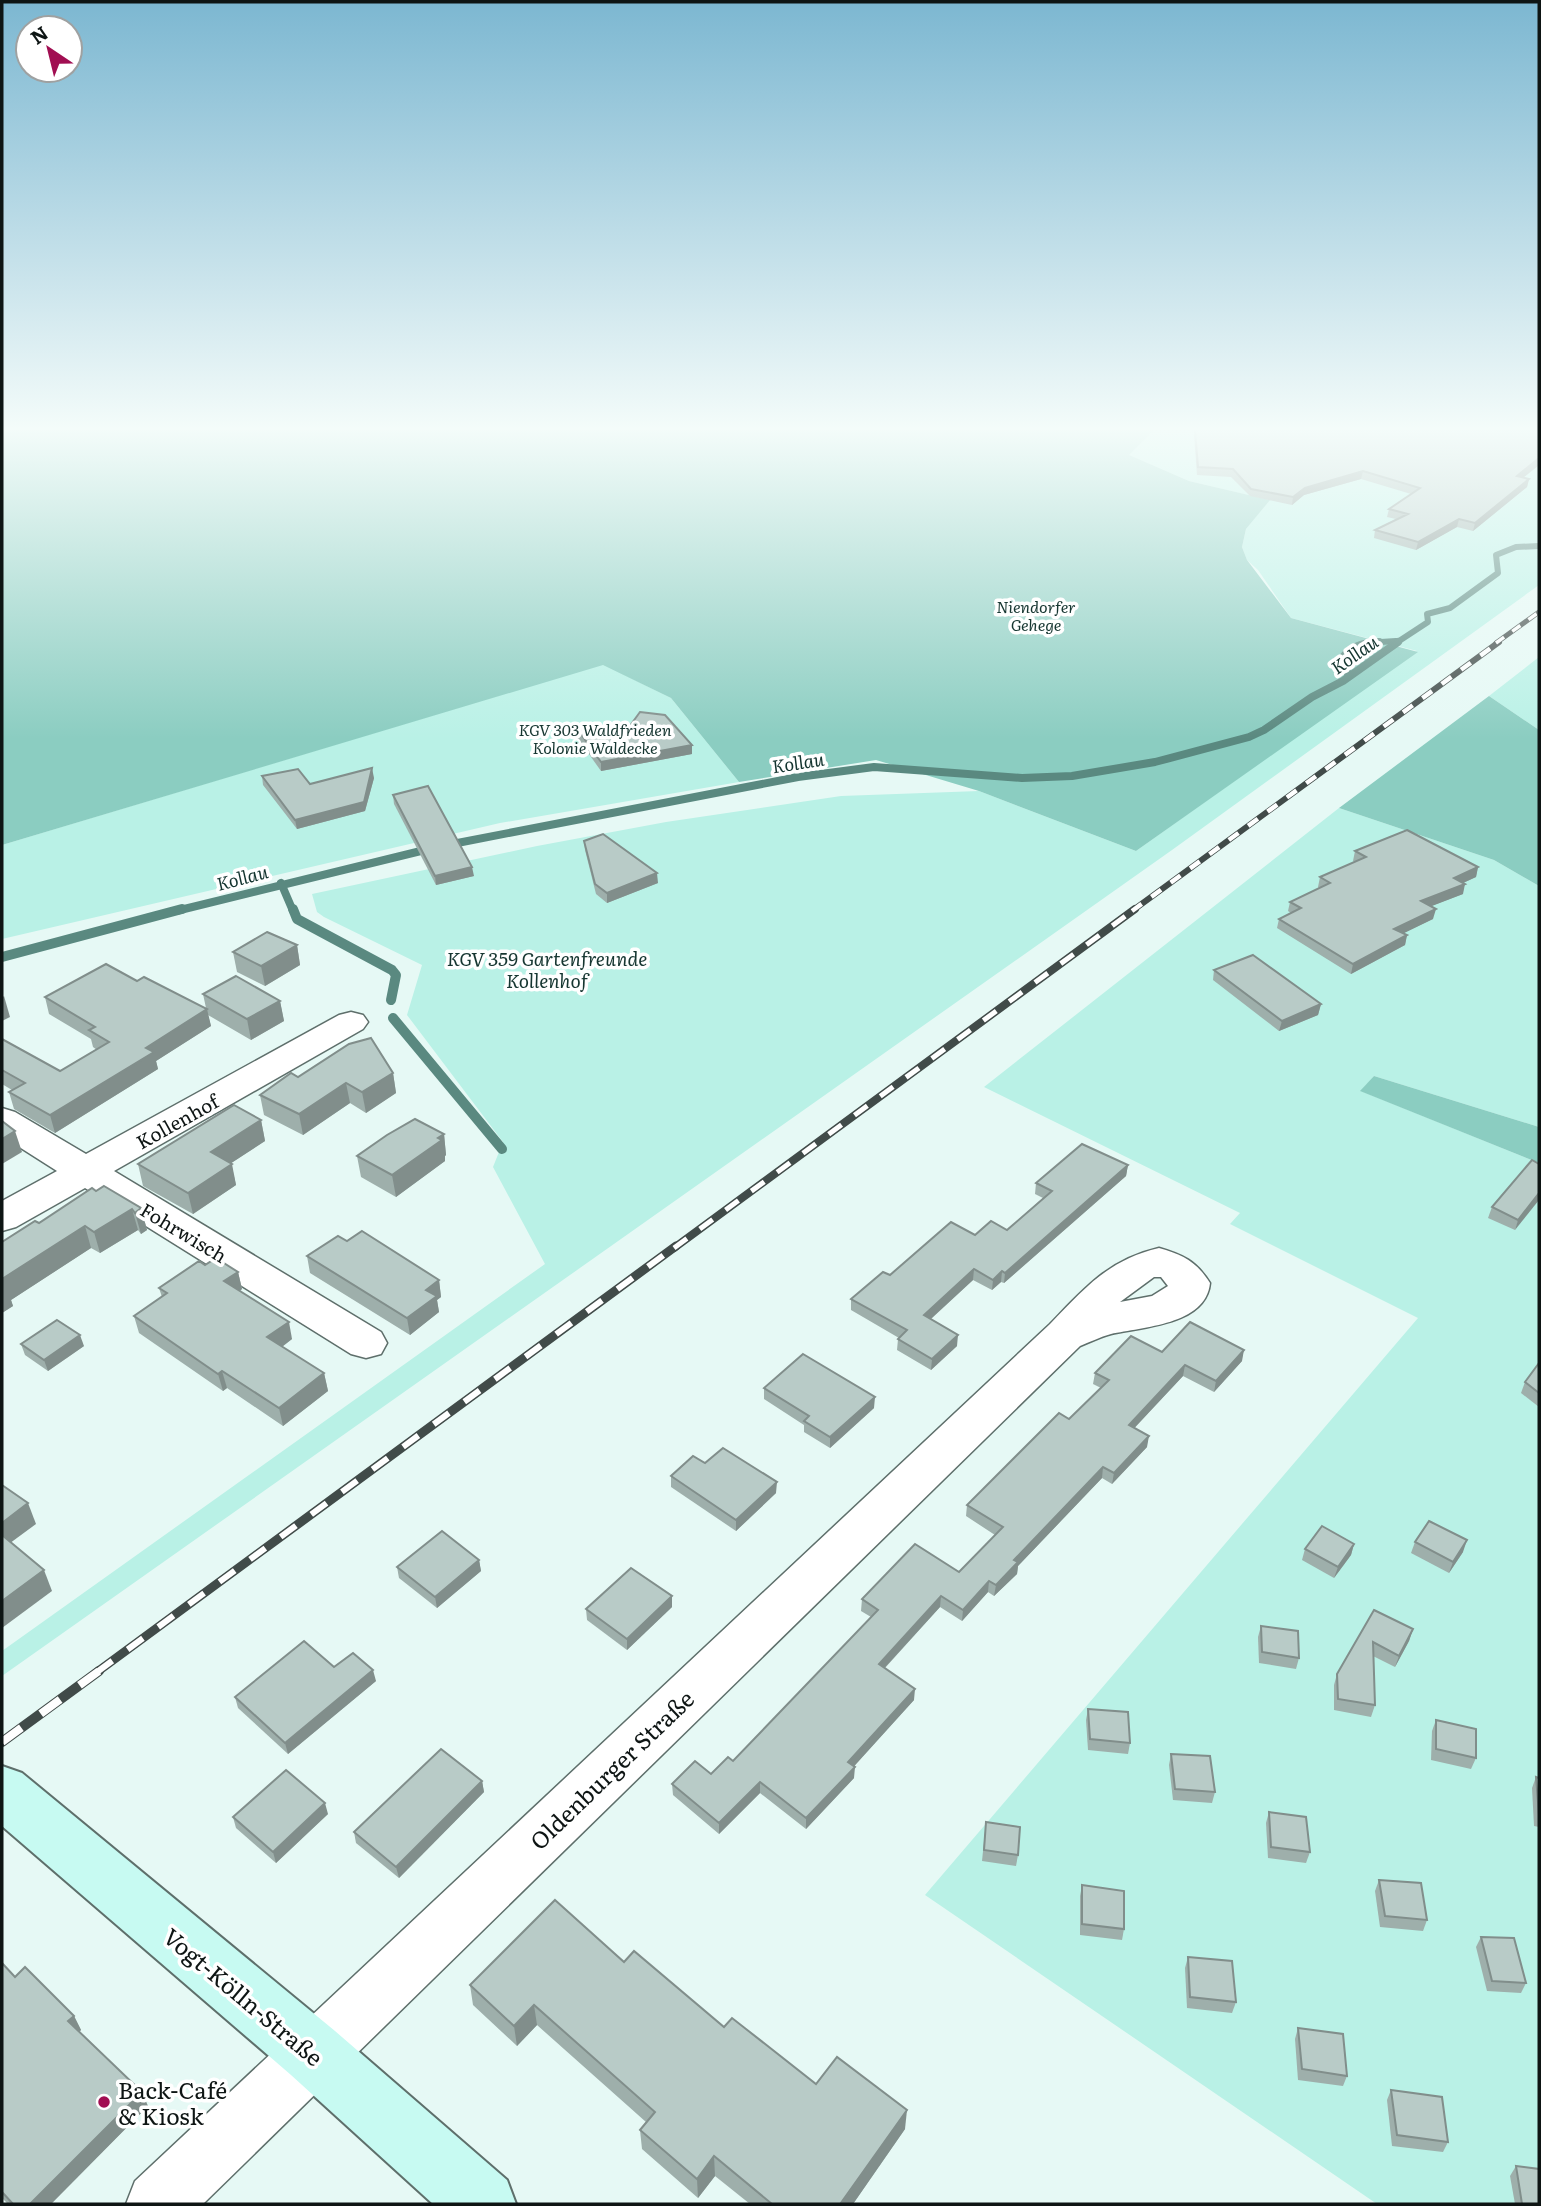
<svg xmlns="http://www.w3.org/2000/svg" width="1541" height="2206" viewBox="0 0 1541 2206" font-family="Literata,serif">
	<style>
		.green { fill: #b9f1e6 }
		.forest { fill: #8bcdc1 }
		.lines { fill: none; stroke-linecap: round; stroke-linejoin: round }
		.stream-far2 { stroke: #5a8980; stroke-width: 6 }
		.stream-far1 { stroke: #5a8980; stroke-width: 8 }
		.stream { stroke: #5a8980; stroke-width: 10 }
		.street-casing { stroke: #5e6f6b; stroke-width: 3 }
		.secondary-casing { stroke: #5e6f6b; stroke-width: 4 }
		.street { fill: #fff; fill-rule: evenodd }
		.secondary { fill: #c7faf2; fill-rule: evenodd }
		.rail-far4-casing { stroke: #414b49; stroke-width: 5 }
		.rail-far3-casing { stroke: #414b49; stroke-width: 6 }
		.rail-far2-casing { stroke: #414b49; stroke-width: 8 }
		.rail-far1-casing { stroke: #414b49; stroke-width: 9 }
		.rail-casing { stroke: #414b49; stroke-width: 10 }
		.rail-far4 { stroke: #fff; stroke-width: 3.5; stroke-dasharray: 10; stroke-linecap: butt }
		.rail-far3 { stroke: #fff; stroke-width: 4.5; stroke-dasharray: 12; stroke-linecap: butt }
		.rail-far2 { stroke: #fff; stroke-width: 5; stroke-dasharray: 16; stroke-linecap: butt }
		.rail-far1 { stroke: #fff; stroke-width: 6; stroke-dasharray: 19; stroke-linecap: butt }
		.rail { stroke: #fff; stroke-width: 8; stroke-dasharray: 24; stroke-linecap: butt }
		.wall { fill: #9eafab }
		.shaded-wall { fill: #818e8b }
		.building { fill: #b8cbc7; stroke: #818e8b; stroke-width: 2 }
		.poi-dot { fill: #a10e52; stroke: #fff; stroke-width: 2.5 }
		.labels { text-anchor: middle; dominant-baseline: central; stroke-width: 7; stroke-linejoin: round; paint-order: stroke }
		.far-park-label { font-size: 16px; font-style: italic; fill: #163631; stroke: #fff }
		.far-water-label { font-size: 18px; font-style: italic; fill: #13342f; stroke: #fff }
		.park-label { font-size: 19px; font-style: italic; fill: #163631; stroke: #fff }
		.street-label { font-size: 19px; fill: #0e1514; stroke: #fff }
		.near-street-label { font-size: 23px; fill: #0e1514; stroke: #fff }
		.near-poi-label { font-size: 23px; fill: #0e1514; stroke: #fff; text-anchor: start }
	</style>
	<rect width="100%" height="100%" fill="#e6f9f5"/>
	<g class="green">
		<polygon points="1154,430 1539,430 1539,585 1172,850 2,1676 2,1651 545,1264 493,1167 503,1142 407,1015 422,965 324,917 317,912 312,894 537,846 666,822 841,796 979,791 1136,851 1417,651 1291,618 1258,570 1247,560 1242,547 1246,529 1269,500 1189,481 1128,455"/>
		<polygon points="1539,657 1539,730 1489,696"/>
		<polygon points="603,664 671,698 739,782 500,823 2,939 2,845"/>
		<polygon points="1339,808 1494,860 1539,886 1539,1127 1374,1076 1361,1091 1539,1163 1539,2204 1377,2204 925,1895 1418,1318 1230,1224 1240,1213 984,1087"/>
	</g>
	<g class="forest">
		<polygon points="2,430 1154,430 1129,455 1189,481 1270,500 1246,529 1242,547 1247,560 1291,618 1418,652 1136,851 979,791 876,760 739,782 671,698 603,665 2,845"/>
		<polygon points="1489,696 1539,730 1539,886 1494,860 1339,808"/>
		<polygon points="1374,1076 1539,1127 1539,1163 1360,1091"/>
	</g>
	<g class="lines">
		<g class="stream-far2">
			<polyline points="1365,643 1396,641"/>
			<polyline points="1396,643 1428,622 1427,614 1450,608 1498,573 1496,555 1516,547 1539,546"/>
		</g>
		<g class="stream-far1">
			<path d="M1349 676 1341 660C1350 646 1363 643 1379 642"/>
			<polyline points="447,845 798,777 874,767 1022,778 1072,776 1155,762 1249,737 1264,730 1312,697 1343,681 1398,642"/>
			<polyline points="281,883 293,911"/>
			<polyline points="176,911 429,849"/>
		</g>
		<g class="stream">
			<polyline points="293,909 297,919 392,970 396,975 391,1000"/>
			<polyline points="2,957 182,909"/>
			<polyline points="393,1018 502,1149"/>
		</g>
		<defs>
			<g id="street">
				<polygon points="351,1012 363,1015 368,1022 363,1029 114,1171 381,1332 387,1343 381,1354 366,1358 351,1354 85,1188 16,1227 2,1231 2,1201 57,1171 2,1136 2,1108 15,1112 86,1154 339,1015"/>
				<path d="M1159 1248C1183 1255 1196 1261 1210 1283 1206 1325 1142 1327 1111 1334 1100 1337 1090 1342 1080 1346L203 2204H126L135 2181 1050 1324C1085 1288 1108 1260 1159 1248ZM1154 1277H1161L1168 1286 1152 1296 1120 1302Z"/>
			</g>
			<polygon id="secondary" points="2,1766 22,1773 335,2031 507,2180 516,2204 433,2204 291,2075 2,1826"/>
		</defs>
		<use href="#street" class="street-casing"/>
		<use href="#secondary" class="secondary-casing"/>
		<use href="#street" class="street"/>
		<use href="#secondary" class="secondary"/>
		<defs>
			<polyline id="rail-far4" points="1496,643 1539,612"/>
			<polyline id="rail-far3" points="1132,911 1499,642"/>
			<polyline id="rail-far2" points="674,1248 1135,909"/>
			<polyline id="rail-far1" points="97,1672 676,1246"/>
			<polyline id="rail" points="2,1742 99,1671"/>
		</defs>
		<use href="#rail-far4" class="rail-far4-casing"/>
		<use href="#rail-far3" class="rail-far3-casing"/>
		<use href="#rail-far2" class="rail-far2-casing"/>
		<use href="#rail-far1" class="rail-far1-casing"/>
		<use href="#rail" class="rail-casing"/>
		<use href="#rail-far4" class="rail-far4"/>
		<use href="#rail-far3" class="rail-far3"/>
		<use href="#rail-far2" class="rail-far2"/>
		<use href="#rail-far1" class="rail-far1"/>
		<use href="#rail" class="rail"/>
	</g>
	<g class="wall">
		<polygon points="1195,430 1539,430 1539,465 1523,478 1529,479 1527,487 1473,531 1457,527 1416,550 1374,538 1375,530 1396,519 1387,517 1389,509 1411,494 1361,479 1304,495 1292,505 1250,496 1231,477 1197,475 1194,436"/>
		<polygon points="576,727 624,734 692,754 601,771 576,736"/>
		<polygon points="262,776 310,784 374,778 365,811 297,829 263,785"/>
		<polygon points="393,795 474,876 436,885 394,804"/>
		<polygon points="584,841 658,883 607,903 596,894 585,850"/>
		<polygon points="1355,851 1478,867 1476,877 1463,883 1463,894 1431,906 1433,919 1403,933 1407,935 1405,945 1351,974 1277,928 1279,919 1291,913 1288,911 1290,902 1319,888 1318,887 1320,877 1355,862 1353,861"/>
		<polygon points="297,945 300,965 265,986 237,972 233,952"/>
		<polygon points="1214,970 1321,1004 1318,1015 1279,1031 1213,980"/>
		<polygon points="137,981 206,1008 203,994 280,1001 284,1021 251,1040 208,1015 211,1026 156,1061 158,1069 55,1133 14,1109 9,1092 12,1090 2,1084 2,1039 60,1071 97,1050 93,1047 91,1039 49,1014 45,997"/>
		<polygon points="393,1073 396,1093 366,1113 350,1103 303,1135 264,1115 260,1095 298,1077"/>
		<polygon points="261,1120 265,1141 231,1163 236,1185 193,1214 143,1186 138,1164"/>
		<polygon points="444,1134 446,1155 445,1156 445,1161 396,1197 361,1177 357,1156"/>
		<polygon points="1539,1164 1515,1230 1488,1218 1492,1207"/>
		<polygon points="1128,1165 1126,1176 1004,1283 1001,1282 992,1290 973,1280 931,1319 957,1346 931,1370 897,1350 898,1339 899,1338 851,1310 851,1299 890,1275 975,1235 1007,1230 1043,1198 1035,1194 1036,1183"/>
		<polygon points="96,1191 141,1208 147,1230 141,1234 138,1230 100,1253 91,1248 11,1300 13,1306 2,1313 39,1223"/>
		<polygon points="347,1241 439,1280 441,1297 437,1300 439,1312 410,1335 310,1273 307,1256"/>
		<polygon points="205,1265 238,1272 242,1289 240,1291 292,1339 282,1347 324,1373 328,1391 283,1426 227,1388 223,1391 139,1333 134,1316 162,1297 159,1288"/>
		<polygon points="21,1344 84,1346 48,1371 25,1355"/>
		<polygon points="1162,1352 1242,1361 1214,1392 1183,1376 1134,1428 1147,1447 1112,1484 1102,1478 1018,1566 1017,1574 994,1596 988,1592 962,1621 940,1607 885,1668 914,1700 854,1766 854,1778 806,1829 760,1793 719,1834 673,1795 672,1784 711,1774 733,1761 871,1617 861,1611 862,1599 959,1572 995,1535 966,1516 967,1505 1069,1419 1101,1388 1093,1384 1095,1373"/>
		<polygon points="1539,1363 1539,1407 1521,1393 1525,1382"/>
		<polygon points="764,1388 874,1408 830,1448 804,1432 804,1425 764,1399"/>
		<polygon points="705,1463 776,1493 736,1531 671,1487 671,1476"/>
		<polygon points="1415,1542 1463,1552 1449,1573 1411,1553"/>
		<polygon points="1354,1544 1351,1555 1334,1578 1302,1560 1305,1549"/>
		<polygon points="479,1560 481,1571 437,1608 399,1578 397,1567"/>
		<polygon points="672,1607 627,1650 587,1620 586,1609"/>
		<polygon points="1374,1610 1413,1629 1409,1641 1395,1667 1373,1656 1375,1705 1371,1717 1334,1710 1334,1685 1337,1674"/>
		<polygon points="1261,1626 1299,1658 1296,1669 1259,1663 1258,1637"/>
		<polygon points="334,1667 376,1681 288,1754 238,1708 235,1697"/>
		<polygon points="1088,1709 1130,1743 1128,1754 1088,1750 1086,1720"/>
		<polygon points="1436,1720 1476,1758 1471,1769 1431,1760 1432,1731"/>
		<polygon points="1171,1754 1215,1792 1212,1803 1173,1800 1169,1765"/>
		<polygon points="1536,1777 1539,1778 1539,1827 1534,1826 1532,1788"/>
		<polygon points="482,1781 484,1792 399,1878 356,1843 354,1832"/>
		<polygon points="1269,1812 1310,1852 1306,1863 1268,1858 1266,1823"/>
		<polygon points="328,1814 276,1863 236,1828 233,1817"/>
		<polygon points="986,1822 1018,1855 1016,1866 982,1861"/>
		<polygon points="1379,1880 1427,1920 1423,1931 1380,1927 1375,1891"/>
		<polygon points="1082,1885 1124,1929 1122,1940 1080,1935 1080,1896"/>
		<polygon points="1481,1937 1526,1983 1521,1993 1487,1991 1476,1947"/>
		<polygon points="1188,1957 1236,2002 1232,2013 1187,2008 1185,1968"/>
		<polygon points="624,1962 724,2027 816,2084 905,2129 853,2204 750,2204 715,2176 698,2198 642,2149 640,2130 646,2122 537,2025 517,2046 473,2005 470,1985"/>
		<polygon points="2,1963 15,1977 74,2016 81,2030 79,2032 148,2106 51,2204 8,2204 2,2198"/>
		<polygon points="1298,2028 1347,2076 1343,2086 1298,2080 1295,2039"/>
		<polygon points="1391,2090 1448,2142 1443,2152 1392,2146 1387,2100"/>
		<polygon points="1516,2166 1539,2204 1515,2204 1510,2176"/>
	</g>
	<g class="shaded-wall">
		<polygon points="1539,458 1539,465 1515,484 1517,476"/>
		<polygon points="1363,471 1361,479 1304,495 1292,505 1293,497 1305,488"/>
		<polygon points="1529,479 1527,487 1473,531 1475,523"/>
		<polygon points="1459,519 1457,527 1416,550 1418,542"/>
		<polygon points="692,745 692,754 601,771 601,762"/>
		<polygon points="372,768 374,778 365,811 297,829 295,820"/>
		<polygon points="472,867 474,876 436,885 435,876"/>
		<polygon points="1478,867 1476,877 1452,888 1454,878"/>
		<polygon points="657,873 658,883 607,903 607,893"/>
		<polygon points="1465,884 1463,894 1419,911 1421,901"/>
		<polygon points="1436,909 1433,919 1392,939 1394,929"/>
		<polygon points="1407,935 1405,945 1351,974 1353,964"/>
		<polygon points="297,945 300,965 265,986 261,966"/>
		<polygon points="4,996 10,1017 2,1021 2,998"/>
		<polygon points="280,1001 284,1021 251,1040 247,1019"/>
		<polygon points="1321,1004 1318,1015 1279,1031 1282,1021"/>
		<polygon points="207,1009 211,1026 156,1061 158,1069 55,1133 50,1115 146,1048"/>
		<polygon points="393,1073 396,1093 366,1113 362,1092"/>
		<polygon points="346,1083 350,1103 303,1135 299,1114"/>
		<polygon points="261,1120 265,1141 216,1173 211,1152"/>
		<polygon points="15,1131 22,1152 2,1164 2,1139"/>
		<polygon points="444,1134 446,1155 445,1156 445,1161 396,1197 392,1175"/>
		<polygon points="232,1164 236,1185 193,1214 188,1193"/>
		<polygon points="1128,1165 1126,1176 1004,1283 1005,1273"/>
		<polygon points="1539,1193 1539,1200 1515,1230 1518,1220"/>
		<polygon points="141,1208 147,1230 141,1234 135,1213"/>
		<polygon points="132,1209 138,1230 100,1253 94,1232"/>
		<polygon points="85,1226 91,1248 11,1300 13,1306 2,1313 2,1279"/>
		<polygon points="974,1269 973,1280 923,1326 924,1315"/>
		<polygon points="1002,1271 1001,1282 992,1290 993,1280"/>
		<polygon points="238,1272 242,1289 228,1299 224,1281"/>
		<polygon points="439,1280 441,1297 437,1300 439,1312 410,1335 407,1318 426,1290"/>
		<polygon points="289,1322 292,1339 271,1355 267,1337"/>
		<polygon points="80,1335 84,1346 48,1371 44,1360"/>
		<polygon points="958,1335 957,1346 931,1370 932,1359"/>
		<polygon points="1244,1350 1242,1361 1214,1392 1216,1381"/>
		<polygon points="1185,1365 1183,1376 1127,1436 1129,1425"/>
		<polygon points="222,1371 227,1388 223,1391 218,1374"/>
		<polygon points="324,1373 328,1391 283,1426 279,1408"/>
		<polygon points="875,1397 874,1408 830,1448 830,1437"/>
		<polygon points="1149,1436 1147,1447 1112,1484 1114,1473"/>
		<polygon points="1103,1467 1102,1478 1018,1566 1017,1574 994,1596 996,1585 1014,1560"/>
		<polygon points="777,1482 776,1493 736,1531 736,1520"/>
		<polygon points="28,1503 36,1524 2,1549 2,1523"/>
		<polygon points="1467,1540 1463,1552 1449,1573 1453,1562"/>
		<polygon points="1354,1544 1351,1555 1334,1578 1338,1567"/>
		<polygon points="479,1560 481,1571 437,1608 435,1597"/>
		<polygon points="44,1570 52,1591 2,1628 2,1601"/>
		<polygon points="989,1581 988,1592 962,1621 963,1610"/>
		<polygon points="672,1596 672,1607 627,1650 627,1639"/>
		<polygon points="941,1596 940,1607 878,1675 879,1664"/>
		<polygon points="1413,1629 1409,1641 1395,1667 1399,1656"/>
		<polygon points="373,1670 376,1681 288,1754 285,1743"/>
		<polygon points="915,1689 914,1700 848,1773 848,1762"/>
		<polygon points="855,1767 854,1778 806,1829 806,1818"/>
		<polygon points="482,1781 484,1792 399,1878 396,1867"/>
		<polygon points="760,1782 760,1793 719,1834 719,1823"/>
		<polygon points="325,1803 328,1814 276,1863 273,1852"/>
		<polygon points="534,2005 537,2025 517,2046 514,2026"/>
		<polygon points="74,2016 81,2030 75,2036 68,2021"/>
		<polygon points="142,2092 148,2106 51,2204 30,2204"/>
		<polygon points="907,2110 905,2129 853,2204 841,2204"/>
		<polygon points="714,2156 715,2176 698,2198 697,2179"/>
	</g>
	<g class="building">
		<polygon points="1195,430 1539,430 1539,458 1517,476 1529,479 1475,523 1459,519 1418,542 1375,530 1408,514 1389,509 1420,488 1363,471 1305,488 1293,497 1251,489 1233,469 1198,467"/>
		<polygon points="640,712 665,715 692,745 601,762 576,727 624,734"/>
		<polygon points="372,768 364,802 295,820 262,776 298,769 310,784"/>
		<polygon points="428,786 472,867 435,876 393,795"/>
		<polygon points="1407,830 1478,867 1454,878 1465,884 1421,901 1436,909 1394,929 1407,935 1353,964 1279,919 1301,908 1290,902 1330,883 1320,877 1366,857 1355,851"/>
		<polygon points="603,834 657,873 607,893 595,884 584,841"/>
		<polygon points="267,932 297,945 261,966 233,952"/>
		<polygon points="1253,955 1321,1004 1282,1021 1214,970"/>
		<polygon points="106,964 137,981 144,977 207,1009 146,1048 154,1052 50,1115 9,1092 25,1083 2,1070 2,1039 60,1071 109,1042 89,1030 95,1027 45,997"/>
		<polygon points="236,976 280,1001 247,1019 203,994"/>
		<polygon points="371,1038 393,1073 362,1092 346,1083 299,1114 260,1095 291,1073 298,1077 349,1044"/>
		<polygon points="234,1105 261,1120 211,1152 232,1164 188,1193 138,1164"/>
		<polygon points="415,1119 444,1134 438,1138 442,1140 392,1175 357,1156 387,1135"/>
		<polygon points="2,1121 15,1131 2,1139"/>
		<polygon points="1082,1144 1128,1165 1005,1273 1002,1271 993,1280 974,1269 924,1315 958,1335 932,1359 898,1339 907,1330 851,1299 883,1272 890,1275 951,1222 975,1235 991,1221 1007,1230 1052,1191 1036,1183"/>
		<polygon points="1532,1160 1539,1164 1539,1193 1518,1220 1492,1207"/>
		<polygon points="104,1186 141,1208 135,1213 132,1209 94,1232 85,1226 2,1279 2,1242 35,1221 39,1223 92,1188 96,1191"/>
		<polygon points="362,1231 439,1280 426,1290 437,1296 407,1318 307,1256 338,1236 347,1241"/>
		<polygon points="216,1258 238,1272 224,1281 289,1322 267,1337 324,1373 279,1408 222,1371 218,1374 134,1316 167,1293 159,1288 199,1261 205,1265"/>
		<polygon points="57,1320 80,1335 44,1360 21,1344"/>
		<polygon points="1190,1322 1244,1350 1216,1381 1185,1365 1129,1425 1149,1436 1114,1473 1103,1467 1014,1560 1018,1562 996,1585 989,1581 963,1610 941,1596 879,1664 915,1689 848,1762 855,1767 806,1818 760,1782 719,1823 672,1784 695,1761 711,1774 728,1757 733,1761 878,1610 862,1599 915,1544 959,1572 1003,1527 967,1505 1059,1413 1069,1419 1109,1380 1095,1373 1131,1336 1162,1352"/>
		<polygon points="803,1354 875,1397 830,1437 804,1421 809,1416 764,1388"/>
		<polygon points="1539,1363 1539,1393 1525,1382"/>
		<polygon points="723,1448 777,1482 736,1520 671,1476 693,1456 705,1463"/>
		<polygon points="2,1485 28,1503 2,1523"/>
		<polygon points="1429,1521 1467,1540 1453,1562 1415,1542"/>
		<polygon points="1322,1526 1354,1544 1338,1567 1305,1549"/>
		<polygon points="442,1531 479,1560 435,1597 397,1567"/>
		<polygon points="2,1535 44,1570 2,1601"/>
		<polygon points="631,1568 672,1596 627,1639 586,1609"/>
		<polygon points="1374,1610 1413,1629 1399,1656 1373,1642 1375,1705 1338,1699 1337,1674"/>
		<polygon points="1261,1626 1298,1631 1299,1658 1262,1652"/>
		<polygon points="304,1641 334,1667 353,1653 373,1670 285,1743 235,1697"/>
		<polygon points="1088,1709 1128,1712 1130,1743 1090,1739"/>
		<polygon points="1436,1720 1476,1729 1476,1758 1436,1749"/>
		<polygon points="441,1749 482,1781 396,1867 354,1832"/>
		<polygon points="1171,1754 1210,1756 1215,1792 1175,1789"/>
		<polygon points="286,1770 325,1803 273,1852 233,1817"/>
		<polygon points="1536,1777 1539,1778 1539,1815"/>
		<polygon points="1269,1812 1306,1817 1310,1852 1271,1847"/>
		<polygon points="986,1822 1020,1827 1018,1855 984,1850"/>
		<polygon points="1379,1880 1421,1883 1427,1920 1385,1916"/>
		<polygon points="1082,1885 1124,1891 1124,1929 1082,1924"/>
		<polygon points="555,1900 624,1962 634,1951 724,2027 732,2018 816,2084 837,2057 907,2110 841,2203 842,2204 772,2204 714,2156 697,2179 640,2130 655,2112 534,2005 514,2026 470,1985"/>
		<polygon points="1481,1937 1514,1938 1526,1983 1492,1981"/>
		<polygon points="1188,1957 1232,1961 1236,2002 1190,1997"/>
		<polygon points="2,1963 15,1977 25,1967 74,2016 68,2021 142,2092 30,2204 13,2204 2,2192"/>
		<polygon points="1298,2028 1343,2034 1347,2076 1302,2069"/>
		<polygon points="1391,2090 1442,2097 1448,2142 1397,2135"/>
		<polygon points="1516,2166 1539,2169 1539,2204 1522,2204"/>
	</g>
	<linearGradient id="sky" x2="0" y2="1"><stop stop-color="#7cb7d1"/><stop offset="0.58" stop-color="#f4fcfa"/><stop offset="1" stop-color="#f4fcfa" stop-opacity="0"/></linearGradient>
	<rect width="1541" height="739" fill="url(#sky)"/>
	<circle class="poi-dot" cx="104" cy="2102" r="7"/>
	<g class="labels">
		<g class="far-park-label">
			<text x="1036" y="606">Niendorfer<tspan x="1036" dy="18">Gehege</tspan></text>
			<text x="595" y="729">KGV 303 Waldfrieden<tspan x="595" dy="18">Kolonie Waldecke</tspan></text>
		</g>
		<g class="far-water-label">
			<text transform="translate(1354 654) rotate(-35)">Kollau</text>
			<text transform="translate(798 762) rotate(-9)">Kollau</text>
			<text transform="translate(242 877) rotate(-15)">Kollau</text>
		</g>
		<g class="park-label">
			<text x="547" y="958">KGV 359 Gartenfreunde<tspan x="547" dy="22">Kollenhof</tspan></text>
		</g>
		<g class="street-label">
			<text transform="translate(177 1121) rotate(-29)">Kollenhof</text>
			<text transform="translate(184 1232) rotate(31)">Fohrwisch</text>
		</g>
		<g class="near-street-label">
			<text transform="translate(611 1769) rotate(-44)">Oldenburger Straße</text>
			<text transform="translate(244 1996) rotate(40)">Vogt-Kölln-Straße</text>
		</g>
		<g class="near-poi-label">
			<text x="118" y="2089">Back-Café<tspan x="118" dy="26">&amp; Kiosk</tspan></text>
		</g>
	</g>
	<rect width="1541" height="2206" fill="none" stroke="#0e1514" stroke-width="7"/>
	<g transform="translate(49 49) rotate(325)"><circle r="33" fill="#ffffff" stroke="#9fa1a1" stroke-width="2"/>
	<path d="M0-5L12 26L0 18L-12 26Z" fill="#a10e52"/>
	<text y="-10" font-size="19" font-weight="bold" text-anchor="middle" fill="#0e1514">N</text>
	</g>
</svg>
